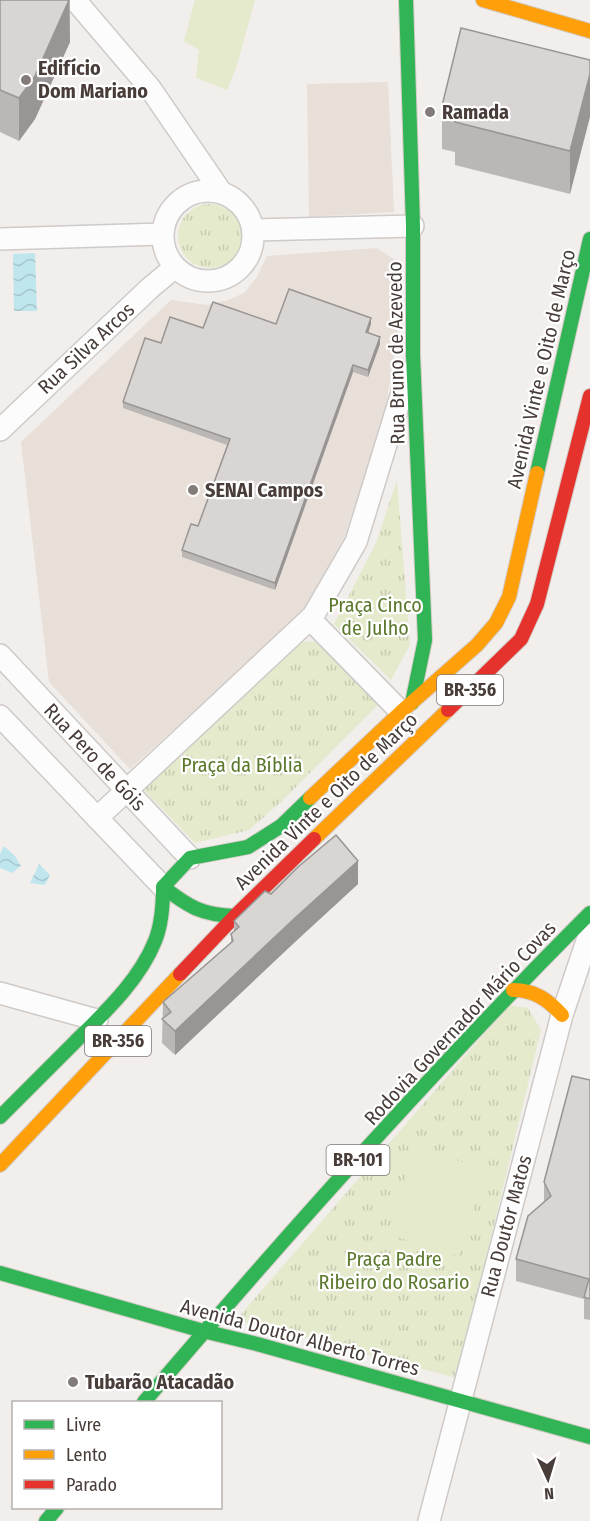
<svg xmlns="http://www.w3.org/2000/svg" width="590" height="1521" viewBox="0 0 590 1521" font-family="'Fira Sans Condensed',sans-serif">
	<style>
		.education { fill: #e7dfd8 }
		.park { fill: url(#park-tufts) }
		.garden { fill: #e5eacd }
		.water { fill: url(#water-waves) }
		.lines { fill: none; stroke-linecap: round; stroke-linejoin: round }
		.street-casing { stroke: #cecac8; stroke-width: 24 }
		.fast-casing { stroke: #d2cbc5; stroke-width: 16 }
		.slow-casing { stroke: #d2cbc5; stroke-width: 16 }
		.jam-casing { stroke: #d2cbc5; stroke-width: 16 }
		.street { stroke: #fdfcfc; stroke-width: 21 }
		.fast { stroke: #30b455; stroke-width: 14 }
		.slow { stroke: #ff9f0a; stroke-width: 14 }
		.jam { stroke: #e5322d; stroke-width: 14 }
		.wall { fill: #bbb7b5 }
		.shaded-wall { fill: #989594 }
		.building { fill: #d9d5d3; stroke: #989594; stroke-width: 1.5 }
		.poi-dot { fill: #837b77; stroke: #fff; stroke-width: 2 }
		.labels { text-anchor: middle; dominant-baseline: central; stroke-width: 4.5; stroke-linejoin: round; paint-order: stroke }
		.shield { fill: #fff; stroke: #7f7774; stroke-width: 1.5 }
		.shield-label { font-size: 18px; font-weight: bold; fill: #483d38 }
		.poi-label { font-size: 20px; font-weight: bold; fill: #483d38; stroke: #fff; text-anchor: start }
		.street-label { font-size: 20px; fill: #483d38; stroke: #fff }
		.park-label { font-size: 20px; fill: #5c782d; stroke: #fff }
	</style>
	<defs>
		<pattern id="park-tufts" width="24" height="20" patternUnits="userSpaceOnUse" patternTransform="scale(1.5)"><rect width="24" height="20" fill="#e5eacd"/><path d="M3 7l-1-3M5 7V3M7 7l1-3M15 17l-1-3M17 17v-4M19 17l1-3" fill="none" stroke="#c6cab1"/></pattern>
		<pattern id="water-waves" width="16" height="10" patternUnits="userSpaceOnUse" patternTransform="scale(1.5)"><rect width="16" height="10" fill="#bfe6ed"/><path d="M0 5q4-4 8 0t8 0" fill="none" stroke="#a6c6cc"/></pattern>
	</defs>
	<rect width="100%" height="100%" fill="#f1eeec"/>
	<g class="education">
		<polygon points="388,82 394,212 309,217 307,84"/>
		<polygon points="377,248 395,260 398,330 384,418 344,538 304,611 130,769 49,682 21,442 171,300 206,305 228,300 244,293 257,277 267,256"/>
	</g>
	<g class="park">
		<circle cx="210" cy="236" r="32"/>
		<polygon points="397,480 410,645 391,680 334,624 376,543"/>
		<polygon points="312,641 326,647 382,701 281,802 249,830 195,843 141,787 297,643"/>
		<polygon points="509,1005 528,1008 541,1030 457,1378 236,1320"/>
	</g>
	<g class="garden">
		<polygon points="195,0 255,0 237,65 227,90 196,78 199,50 184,41"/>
		<polygon points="417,1147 486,1170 458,1256 388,1234"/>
	</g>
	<g class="water">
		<polygon points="35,253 37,311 14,311 13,254"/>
		<polygon points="4,846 15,856 21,866 12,873 0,868 0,854"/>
		<polygon points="39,864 50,875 45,885 30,883"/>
	</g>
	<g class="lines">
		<defs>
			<g id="street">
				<polyline points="75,0 150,88 221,192"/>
				<circle cx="208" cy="236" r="45"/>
				<polyline points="253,230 413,226"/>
				<polyline points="0,239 162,234"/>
				<polyline points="0,430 150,288 174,268"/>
				<polyline points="310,619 401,712"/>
				<polyline points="0,655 190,858"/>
				<polyline points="0,716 163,887"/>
				<polyline points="97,818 313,616 356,542 408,373"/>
				<polyline points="0,993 97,1020"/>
				<polyline points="429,1521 562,1015 590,932"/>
			</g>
			<g id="fast">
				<polyline points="406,0 413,226 413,355 425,640 412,703"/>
				<polyline points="537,473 590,239"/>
				<path d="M163 887C189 907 202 915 235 916"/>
				<path d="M0 1117C25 1092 50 1067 75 1042 104 1013 139 981 155 941 162 924 163 906 163 887L190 858 248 847 281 826 310 798"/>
				<polyline points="0,1273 203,1331"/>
				<polyline points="203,1331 257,1344 590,1437"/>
				<path d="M144 1402C287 1234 434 1069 590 913"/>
				<polyline points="46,1521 57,1508"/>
			</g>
			<g id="slow">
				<polyline points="483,0 590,31"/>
				<polyline points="310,798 401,712 477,645 496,623 509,597 537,473"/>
				<polyline points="314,839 448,710"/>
				<path d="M513 990C535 990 548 1000 562 1015"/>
				<polyline points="0,1165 180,974"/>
			</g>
			<g id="jam">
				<polyline points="448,710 521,639 537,604 590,396"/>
				<polyline points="180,974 235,916 314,839"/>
			</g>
		</defs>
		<use href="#street" class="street-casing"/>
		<use href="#fast" class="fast-casing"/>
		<use href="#slow" class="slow-casing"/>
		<use href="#jam" class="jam-casing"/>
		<use href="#street" class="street"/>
		<use href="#fast" class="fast"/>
		<use href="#slow" class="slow"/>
		<use href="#jam" class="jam"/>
	</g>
	<g class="wall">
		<polygon points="0,0 70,0 70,42 35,119 19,141 0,132"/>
		<polygon points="590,60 570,194 455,165 455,152 442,149 442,106"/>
		<polygon points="276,324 371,324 368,333 380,344 368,377 353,372 275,590 182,557 182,550 198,526 227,445 123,408 123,402 161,343 203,328"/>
		<polygon points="358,884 296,941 175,1055 162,1043 163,1002 231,943 231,934 234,931 234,921 271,894"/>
		<polygon points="590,1080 590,1320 584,1319 584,1299 516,1281 516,1259 544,1202 544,1182"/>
	</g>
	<g class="shaded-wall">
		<polygon points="69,0 70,42 35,119 19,141 19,98"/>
		<polygon points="590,74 590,117 570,194 570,151"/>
		<polygon points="371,318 371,324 366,339 366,332"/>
		<polygon points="380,337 380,344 368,377 368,370"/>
		<polygon points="353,365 353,372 275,590 275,583"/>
		<polygon points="358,861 358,884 296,941 175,1055 175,1031 296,917"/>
	</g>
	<g class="building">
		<polygon points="0,0 69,0 35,76 19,98 0,90"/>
		<polygon points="461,28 590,60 590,74 570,151 455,122 458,110 442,106"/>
		<polygon points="289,289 371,318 366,332 380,337 368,370 353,365 275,583 182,550 191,524 198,526 230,439 123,402 145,338 161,343 170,317 203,328 213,302 276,324"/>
		<polygon points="336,835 358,861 296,917 175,1031 162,1019 171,1012 163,1002 233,941 231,934 239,927 234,921 265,891 271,894 298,867"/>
		<polygon points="572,1076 590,1080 590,1299 584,1297 589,1279 516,1259 528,1216 551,1196 544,1182"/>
	</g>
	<g class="poi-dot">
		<circle cx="26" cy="80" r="6"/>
		<circle cx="430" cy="112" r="6"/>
		<circle cx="193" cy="490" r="6"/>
		<circle cx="73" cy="1382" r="6"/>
	</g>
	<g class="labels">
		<g class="shield">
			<rect x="437" y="675" width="66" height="30" rx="4.5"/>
			<rect x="85" y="1026" width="66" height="30" rx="4.5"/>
			<rect x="326.5" y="1145" width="63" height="30" rx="4.5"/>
		</g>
		<g class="shield-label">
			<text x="470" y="690">BR-356</text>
			<text x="118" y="1041">BR-356</text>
			<text x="358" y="1160">BR-101</text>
		</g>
		<g class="poi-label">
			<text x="38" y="68">Edifício<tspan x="38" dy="23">Dom Mariano</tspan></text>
			<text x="442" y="112">Ramada</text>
			<text x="205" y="490">SENAI Campos</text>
			<text x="85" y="1382">Tubarão Atacadão</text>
		</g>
		<g class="street-label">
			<text transform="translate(86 348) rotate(-43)">Rua Silva Arcos</text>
			<text transform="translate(396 353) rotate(-91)">Rua Bruno de Azevedo</text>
			<text transform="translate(541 369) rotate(-77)">Avenida Vinte e Oito de Março</text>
			<text transform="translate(95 757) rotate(47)">Rua Pero de Góis</text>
			<text transform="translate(326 801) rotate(-44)">Avenida Vinte e Oito de Março</text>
			<text transform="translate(460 1023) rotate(-47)">Rodovia Governador Mário Covas</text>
			<text transform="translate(506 1226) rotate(-75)">Rua Doutor Matos</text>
			<text transform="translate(300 1337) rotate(15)">Avenida Doutor Alberto Torres</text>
		</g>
		<g class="park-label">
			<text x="375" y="605">Praça Cinco<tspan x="375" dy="23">de Julho</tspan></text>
			<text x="242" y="765">Praça da Bíblia</text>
			<text x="394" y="1259">Praça Padre<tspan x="394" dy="23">Ribeiro do Rosario</tspan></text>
		</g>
	</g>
	<rect x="12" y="1401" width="210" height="108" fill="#ffffff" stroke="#b6b1af" stroke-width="1.5"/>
	<rect x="24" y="1420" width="30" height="9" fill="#30b455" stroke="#b6b1af" stroke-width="1.5"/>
	<text x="66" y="1431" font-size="18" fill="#483d38">Livre</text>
	<rect x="24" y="1450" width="30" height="9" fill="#ff9f0a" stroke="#b6b1af" stroke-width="1.5"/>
	<text x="66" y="1461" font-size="18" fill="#483d38">Lento</text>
	<rect x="24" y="1480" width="30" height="9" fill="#e5322d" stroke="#b6b1af" stroke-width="1.5"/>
	<text x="66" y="1491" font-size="18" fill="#483d38">Parado</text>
	<g transform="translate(548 1479) rotate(176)" stroke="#ffffff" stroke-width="4.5" paint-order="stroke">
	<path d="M0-4.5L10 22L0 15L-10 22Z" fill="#483d38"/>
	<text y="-9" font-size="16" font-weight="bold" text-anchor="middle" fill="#483d38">N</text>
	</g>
</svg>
